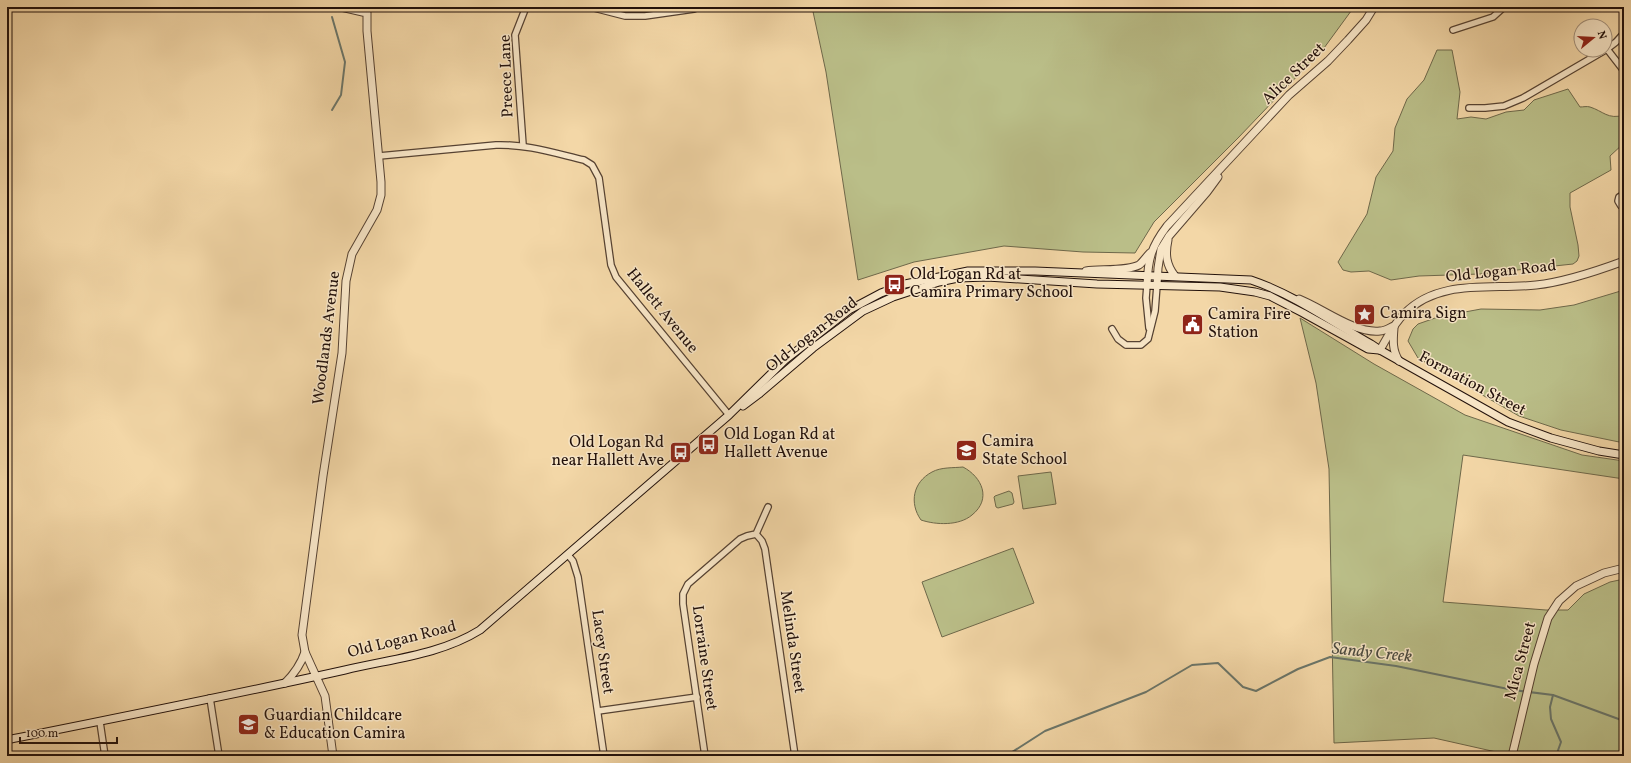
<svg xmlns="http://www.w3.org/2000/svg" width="1631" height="763" viewBox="0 0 1631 763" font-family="Vollkorn,serif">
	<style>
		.green { fill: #babe88; stroke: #6e684a }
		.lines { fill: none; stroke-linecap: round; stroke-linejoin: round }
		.stream { stroke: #6b766a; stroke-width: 2 }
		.minor-casing { stroke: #564232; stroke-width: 8 }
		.tertiary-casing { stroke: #564232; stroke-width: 9 }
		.secondary-casing { stroke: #22110b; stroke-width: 9 }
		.minor { stroke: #f7e5c6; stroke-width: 5.5 }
		.tertiary { stroke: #f7e5c6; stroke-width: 7 }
		.secondary { stroke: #f7e5c6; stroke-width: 7 }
		.labels { text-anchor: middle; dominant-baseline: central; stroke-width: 3; stroke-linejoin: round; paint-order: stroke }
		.street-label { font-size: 16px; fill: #22110b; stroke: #f7e5c6 }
		.poi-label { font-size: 16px; fill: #22110b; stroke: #f7e5c6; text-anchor: start }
		.water-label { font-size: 17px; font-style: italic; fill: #4c4c42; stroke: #f7e5c6 }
	</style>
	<rect width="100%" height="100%" fill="#f3d7a7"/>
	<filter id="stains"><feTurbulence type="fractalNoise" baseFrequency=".005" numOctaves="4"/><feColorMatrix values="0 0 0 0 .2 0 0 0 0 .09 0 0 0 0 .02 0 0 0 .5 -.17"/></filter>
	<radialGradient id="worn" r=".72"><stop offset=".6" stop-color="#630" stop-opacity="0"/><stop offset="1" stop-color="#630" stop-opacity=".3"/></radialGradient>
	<g class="green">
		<polygon points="812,7 1354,7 1324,48 1238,138 1154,222 1135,253 1083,252 1004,246 914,262 858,280 826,72"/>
		<path d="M1437 50H1452L1460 92 1457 119 1471 117 1486 119 1506 112 1524 110 1534 100 1568 89 1580 107C1583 107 1587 106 1590 107 1603 111 1608 120 1624 115V143L1610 156 1611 170 1570 193V207L1578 245 1579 256 1577 261 1573 264 1480 274 1419 276 1391 280 1369 271 1351 272 1343 270 1338 262 1367 214 1376 177 1393 151 1395 128 1407 99 1424 80Z"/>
		<polygon points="1624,290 1624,443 1561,430 1519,416 1418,358 1408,341 1413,329 1418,324 1438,317 1481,309 1540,310 1574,305"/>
		<polygon points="1300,318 1374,364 1465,415 1582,455 1624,461 1624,479 1463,455 1443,602 1546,610 1568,610 1584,594 1610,582 1624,579 1624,756 1514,756 1434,738 1334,743 1329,469 1316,383"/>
		<path d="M963 467C982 477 992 499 972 515 959 526 936 525 921 520 909 503 913 482 932 472 941 467 953 468 963 467Z"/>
		<polygon points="1051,472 1056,504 1023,509 1018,476"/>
		<polygon points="1009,491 1012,493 1014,502 1013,504 998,508 996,507 994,497 995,496"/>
		<polygon points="1013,548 1034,603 942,637 922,582"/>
	</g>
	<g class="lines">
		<g class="stream">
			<polyline points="332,17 345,62 341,95 332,110"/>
			<polyline points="1553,695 1550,707 1551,719 1561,742 1556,756"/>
			<polyline points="1006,756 1045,731 1146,692 1192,665 1218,663 1243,687 1256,691 1298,669 1330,657 1396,666 1513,690 1553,695 1624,721"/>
		</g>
		<defs>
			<g id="minor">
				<polyline points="590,7 625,16 645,16 694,9"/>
				<polyline points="367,13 368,7"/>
				<polyline points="1453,30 1493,17 1504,7"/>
				<polyline points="1607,49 1624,71"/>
				<polyline points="1469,108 1485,108 1504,106 1523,98 1607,49 1616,42 1624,33"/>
				<polyline points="523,145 515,35 526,7"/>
				<path d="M379 156 496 145C526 144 554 153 584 160L592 165 599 178 611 265 616 277 729 415"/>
				<polyline points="1624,194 1619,197 1618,201 1621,206 1624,207"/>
				<polyline points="1147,285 1146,298 1149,328"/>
				<polyline points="1112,329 1118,339 1126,345 1141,345 1148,339 1155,311 1157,285"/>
				<polyline points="756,534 762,541 765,549 795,756"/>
				<polyline points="568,555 573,561 578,577 604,756"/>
				<polyline points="210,698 219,756"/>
				<polyline points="598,711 697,697"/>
				<polyline points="100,722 105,756"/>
				<polyline points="705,756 683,604 683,594 688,584 740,539 747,536 756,534 768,507"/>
			</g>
			<g id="tertiary">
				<path d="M1168 240C1165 254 1166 265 1175 276"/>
				<path d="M1086 271C1100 269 1128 271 1139 265 1143 262 1146 257 1150 253"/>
				<path d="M1147 285C1148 259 1151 247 1167 226L1289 95 1328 61 1348 40 1366 20 1374 7"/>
				<polyline points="1157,285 1158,268 1161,249 1169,236 1207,192 1218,177"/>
				<path d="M1299 299C1322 308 1355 334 1380 331 1385 331 1389 328 1394 326"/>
				<path d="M1394 328C1393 340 1392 350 1399 361"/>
				<path d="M1380 350C1387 338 1394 323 1405 313 1440 278 1492 290 1536 285 1565 282 1597 271 1624 261"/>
				<path d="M285 683C294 674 301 664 305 652"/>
				<polyline points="333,756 325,696 305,652 302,635 323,476 342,353 346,281 352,254 377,210 381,195 381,182 367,31 367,13 341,7"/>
				<polyline points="1512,756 1534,664 1548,618 1559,601 1576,586 1604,573 1624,568"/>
			</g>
			<g id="secondary">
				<polyline points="743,406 759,394 813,348 863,311 893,297 939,282 958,278 987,277 1097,284 1220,287 1255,292 1270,296 1303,313 1368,349 1379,350"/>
				<path d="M7 740C120 717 233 695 345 670 390 659 440 655 480 630L729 415 785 360 849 310 881 293 905 284 968 271H1035L1251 280C1293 294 1332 322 1371 344L1380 350 1508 422 1551 438 1599 451 1624 455"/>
			</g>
		</defs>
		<use href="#minor" class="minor-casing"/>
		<use href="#tertiary" class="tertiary-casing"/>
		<use href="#secondary" class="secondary-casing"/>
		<use href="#minor" class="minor"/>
		<use href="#tertiary" class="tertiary"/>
		<use href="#secondary" class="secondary"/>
	</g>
	<defs>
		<symbol id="bus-square" viewBox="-11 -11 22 22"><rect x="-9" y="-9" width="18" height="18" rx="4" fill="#8f2418" stroke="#f7e5c6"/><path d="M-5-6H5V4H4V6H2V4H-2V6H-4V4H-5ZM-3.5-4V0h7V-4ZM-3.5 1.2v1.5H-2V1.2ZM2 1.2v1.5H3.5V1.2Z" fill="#fff"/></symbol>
		<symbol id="sight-square" viewBox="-11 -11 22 22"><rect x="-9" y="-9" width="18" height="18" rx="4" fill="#8f2418" stroke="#f7e5c6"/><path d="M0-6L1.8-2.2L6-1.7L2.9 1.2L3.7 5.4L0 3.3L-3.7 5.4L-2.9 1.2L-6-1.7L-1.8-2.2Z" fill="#fff"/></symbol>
		<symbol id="civic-square" viewBox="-11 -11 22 22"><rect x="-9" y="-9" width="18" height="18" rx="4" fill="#8f2418" stroke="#f7e5c6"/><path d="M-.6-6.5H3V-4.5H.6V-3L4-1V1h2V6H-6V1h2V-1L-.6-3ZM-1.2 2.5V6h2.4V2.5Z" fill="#fff"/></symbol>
		<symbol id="school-square" viewBox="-11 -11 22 22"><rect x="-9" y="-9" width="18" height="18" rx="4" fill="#8f2418" stroke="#f7e5c6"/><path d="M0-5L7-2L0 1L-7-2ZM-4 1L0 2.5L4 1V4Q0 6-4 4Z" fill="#fff"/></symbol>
	</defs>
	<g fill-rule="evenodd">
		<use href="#bus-square" x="882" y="272" width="25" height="25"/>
		<use href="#sight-square" x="1352" y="302" width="25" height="25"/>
		<use href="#civic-square" x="1180" y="312" width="25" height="25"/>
		<use href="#bus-square" x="696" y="432" width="25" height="25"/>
		<use href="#school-square" x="954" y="438" width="25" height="25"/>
		<use href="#bus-square" x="668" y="440" width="25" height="25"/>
		<use href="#school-square" x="236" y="712" width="25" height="25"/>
	</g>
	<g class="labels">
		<g class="street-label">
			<text transform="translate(1294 74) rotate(-44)">Alice Street</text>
			<text transform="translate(507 76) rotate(-92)">Preece Lane</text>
			<text transform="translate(1501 272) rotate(-6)">Old Logan Road</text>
			<text transform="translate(662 311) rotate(51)">Hallett Avenue</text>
			<text transform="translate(812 335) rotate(-38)">Old Logan Road</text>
			<text transform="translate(327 338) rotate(-83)">Woodlands Avenue</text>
			<text transform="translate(1472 384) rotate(28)">Formation Street</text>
			<text transform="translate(402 640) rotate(-14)">Old Logan Road</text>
			<text transform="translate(792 642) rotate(82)">Melinda Street</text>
			<text transform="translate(602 652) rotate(82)">Lacey Street</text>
			<text transform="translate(704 658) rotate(82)">Lorraine Street</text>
			<text transform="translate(1521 661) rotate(-75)">Mica Street</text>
		</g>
		<g class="poi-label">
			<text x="910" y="275">Old Logan Rd at<tspan x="910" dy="18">Camira Primary School</tspan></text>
			<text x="1380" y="314">Camira Sign</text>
			<text x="1208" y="315">Camira Fire<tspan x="1208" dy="18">Station</tspan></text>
			<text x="724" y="435">Old Logan Rd at<tspan x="724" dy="18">Hallett Avenue</tspan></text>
			<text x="982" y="442">Camira<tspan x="982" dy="18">State School</tspan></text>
			<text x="664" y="443" text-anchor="end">Old Logan Rd<tspan x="664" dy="18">near Hallett Ave</tspan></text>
			<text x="264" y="716">Guardian Childcare<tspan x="264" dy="18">&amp; Education Camira</tspan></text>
		</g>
		<g class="water-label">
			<text transform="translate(1372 653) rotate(6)">Sandy Creek</text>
		</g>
	</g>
	<rect width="1631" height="763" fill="none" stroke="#f3d7a7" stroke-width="24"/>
	<rect x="8" y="8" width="1615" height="747" fill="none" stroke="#22110b" stroke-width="2"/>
	<rect x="12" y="12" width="1607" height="739" fill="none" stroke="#22110b"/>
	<g transform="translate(1593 38) rotate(72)"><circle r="19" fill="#f7e5c6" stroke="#a2907b"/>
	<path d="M0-3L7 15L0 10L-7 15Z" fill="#8f2418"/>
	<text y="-6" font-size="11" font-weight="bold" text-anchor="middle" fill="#22110b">N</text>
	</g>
	<path d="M20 737v6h97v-6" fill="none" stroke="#22110b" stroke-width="2"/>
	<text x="26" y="737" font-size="12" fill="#22110b" stroke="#f7e5c6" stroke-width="3" paint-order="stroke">100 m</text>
	<rect width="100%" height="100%" filter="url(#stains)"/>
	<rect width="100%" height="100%" fill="url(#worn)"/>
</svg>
